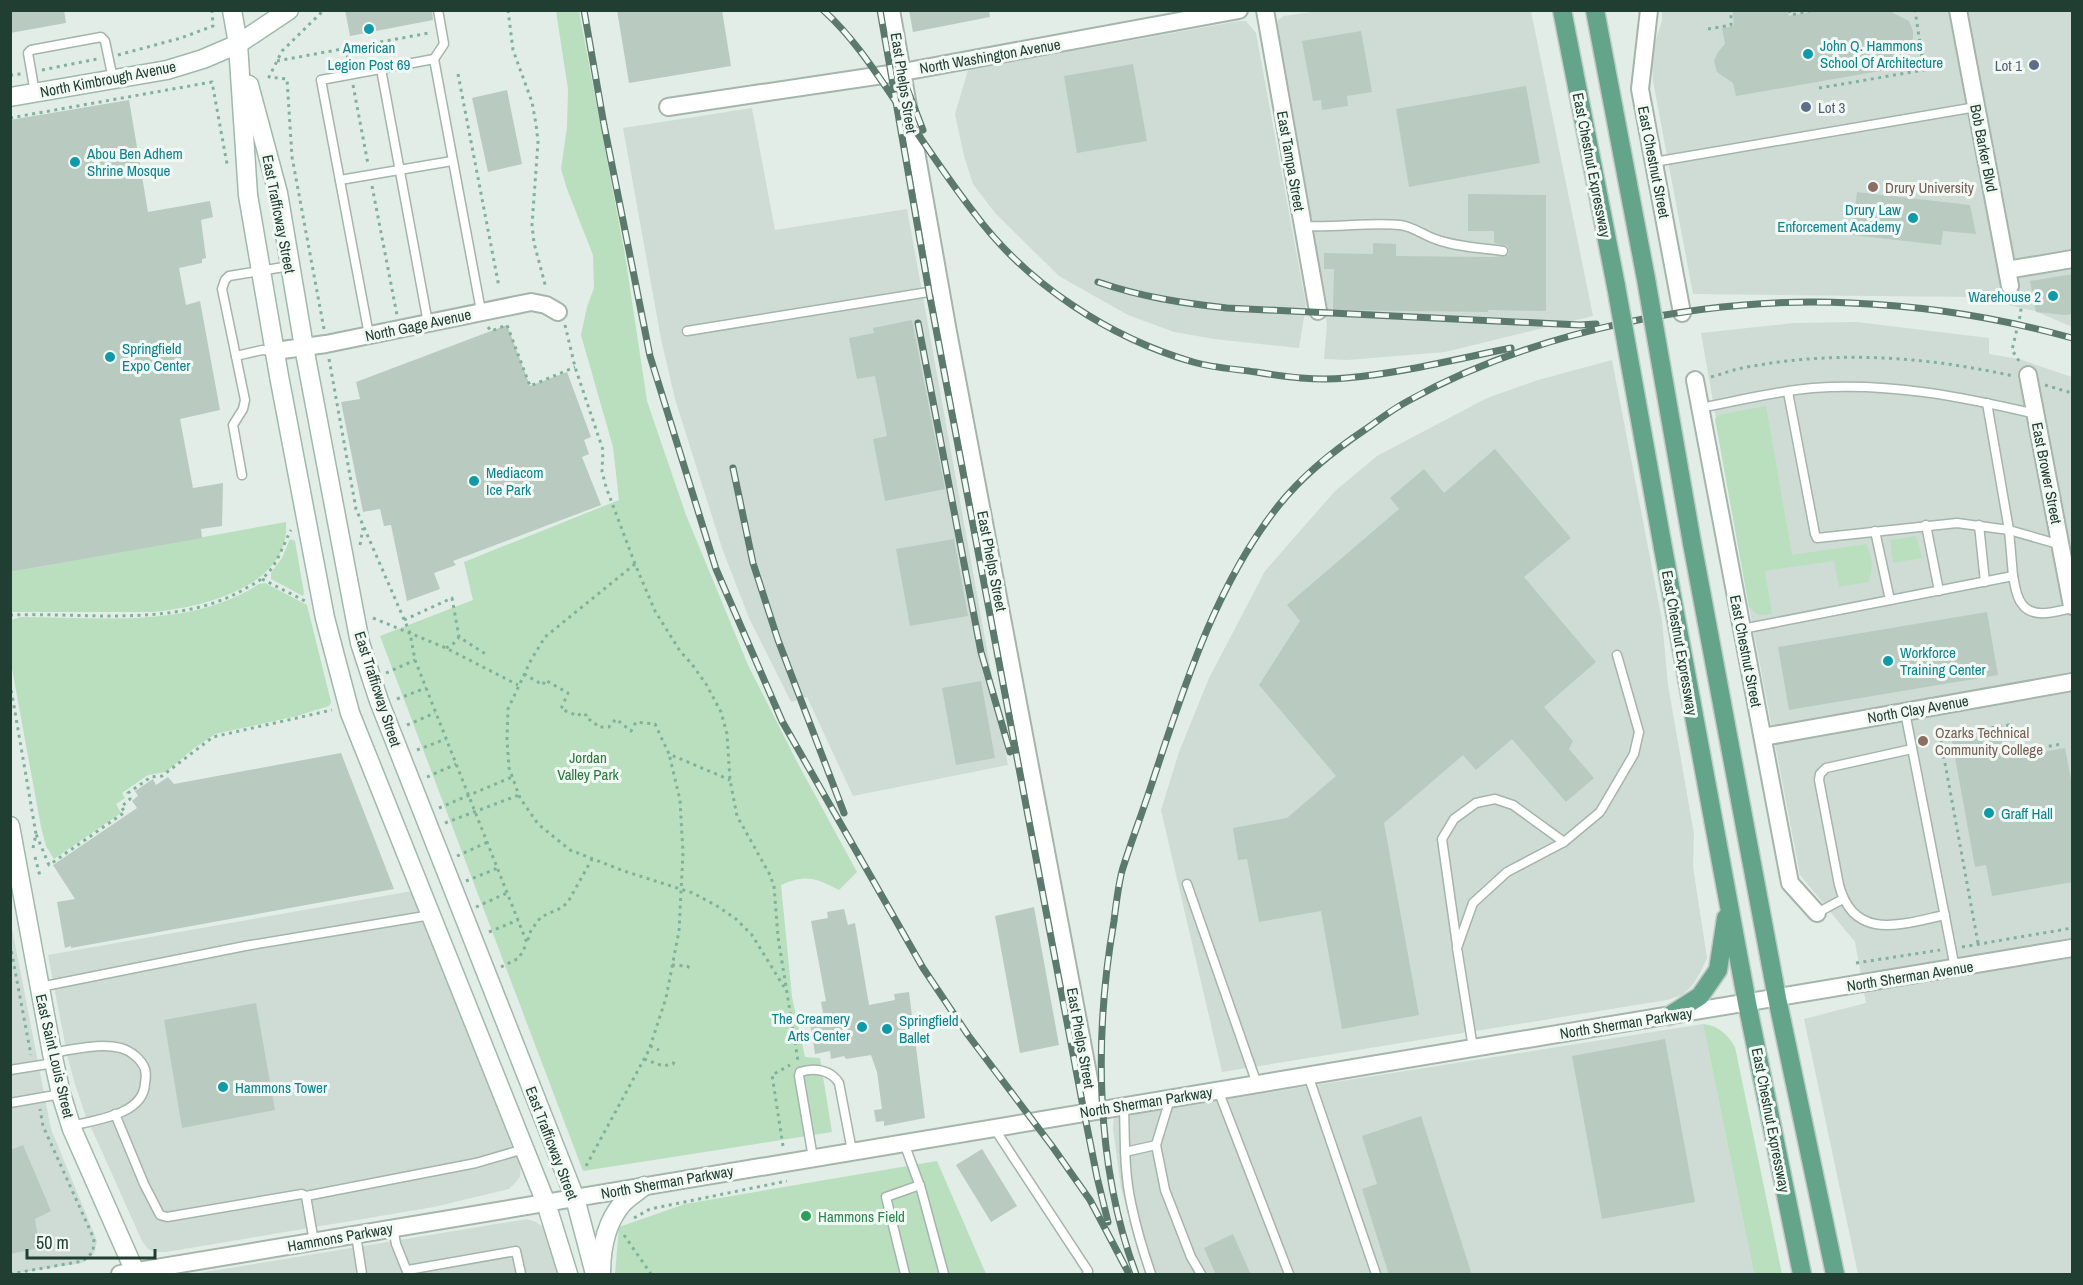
<svg xmlns="http://www.w3.org/2000/svg" width="2083" height="1285" viewBox="0 0 2083 1285" font-family="'Archivo Narrow',sans-serif">
	<style>
		.built { fill: #cfdcd5 }
		.green { fill: #b9dfbe }
		.building { fill: #b9cac1 }
		.lines { fill: none; stroke-linecap: round; stroke-linejoin: round }
		.lane-casing { stroke: #a4b5ac; stroke-width: 11 }
		.street-casing { stroke: #a4b5ac; stroke-width: 20 }
		.secondary-casing { stroke: #9fb9ac; stroke-width: 21 }
		.primary-casing { stroke: #c1c9c6; stroke-width: 21 }
		.path { stroke: #80b29b; stroke-width: 3; stroke-dasharray: 3 4.5; stroke-linecap: butt }
		.lane { stroke: #fff; stroke-width: 8 }
		.street { stroke: #fff; stroke-width: 16 }
		.secondary { stroke: #fff; stroke-width: 18 }
		.primary { stroke: #64a48b; stroke-width: 18 }
		.rail-casing { stroke: #5b7a6d; stroke-width: 7 }
		.rail { stroke: #f2f9f4; stroke-width: 4.5; stroke-dasharray: 14; stroke-linecap: butt }
		.primary-bridge-casing { stroke: #c1c9c6; stroke-width: 21; stroke-linecap: butt }
		.primary-bridge { stroke: #64a48b; stroke-width: 18 }
		.culture-dot { fill: #0f9aa8; stroke: #f2f9f4; stroke-width: 2 }
		.service-dot { fill: #5c6f8a; stroke: #f2f9f4; stroke-width: 2 }
		.education-dot { fill: #8d6e63; stroke: #f2f9f4; stroke-width: 2 }
		.leisure-dot { fill: #2e9e5b; stroke: #f2f9f4; stroke-width: 2 }
		.labels { text-anchor: middle; dominant-baseline: central; stroke-width: 6; stroke-linejoin: round; paint-order: stroke }
		.culture-label { font-size: 15px; fill: #0d838f; stroke: #f2f9f4; text-anchor: start }
		.street-label { font-size: 15px; fill: #213e32; stroke: #f2f9f4 }
		.service-label { font-size: 15px; fill: #4e5e75; stroke: #f2f9f4; text-anchor: end }
		.education-label { font-size: 15px; fill: #785e54; stroke: #f2f9f4; text-anchor: start }
		.park-label { font-size: 15px; fill: #29773c; stroke: #f2f9f4 }
		.leisure-label { font-size: 15px; fill: #27864d; stroke: #f2f9f4; text-anchor: start }
	</style>
	<rect width="100%" height="100%" fill="#e1ede6"/>
	<g class="built">
		<polygon points="1318,11 1531,11 1593,316 1445,352 1347,360 1324,359 1327,325 1276,27 1278,20 1284,16"/>
		<polygon points="1662,11 2072,11 2072,327 2035,311 1971,297 1693,294 1653,81 1652,62 1655,42 1662,21"/>
		<polygon points="1239,21 1246,21 1256,33 1306,305 1299,348 1214,339 1174,332 1128,315 1059,276 995,213 973,184 964,156 955,114 968,70"/>
		<polygon points="752,108 775,230 907,209 1008,765 853,796 807,697 791,702 749,618 722,548 675,399 661,339 623,128"/>
		<polygon points="1857,322 1989,338 1989,354 2019,359 2072,377 2072,1274 1858,1274 1804,1019 1866,1003 1855,942 1800,875 1749,607 1701,333 1794,323"/>
		<polygon points="1612,360 1662,620 1668,685 1694,834 1693,867 1707,958 1700,973 1692,986 1682,995 1667,1000 1222,1072 1161,810 1179,752 1209,678 1265,571 1335,491 1377,456 1487,398 1538,380"/>
		<polygon points="412,891 521,1163 520,1177 515,1183 509,1189 434,1207 166,1252 155,1252 148,1249 142,1241 85,1114 75,1084 68,1059 48,955"/>
		<polygon points="10,918 51,1129 97,1241 94,1254 82,1263 11,1274"/>
		<polygon points="1703,1024 1754,1274 1145,1274 1121,1188 1113,1129 1114,1117"/>
		<polygon points="527,1219 536,1222 543,1227 548,1236 561,1274 193,1274"/>
	</g>
	<g class="green">
		<path d="M556 11H579L625 255 647 401 686 515 748 665 796 760 857 872 839 890C816 878 806 874 781 885L792 997 805 1057 820 1058 832 1132 583 1171 380 636 473 600 464 562 619 500 613 447 581 335 587 307 594 288 593 255 567 189 561 169 567 127 568 89Z"/>
		<path d="M1766 406 1792 555 1866 544C1873 558 1873 567 1869 582L1839 587 1834 561 1765 571 1772 614 1758 615 1749 607 1715 419 1718 415Z"/>
		<path d="M286 522C291 587 200 608 152 612H11V572Z"/>
		<polygon points="1916,536 1922,558 1893,563 1890,540"/>
		<polygon points="290,539 295,541 304,593 303,596 271,579 271,573 282,558"/>
		<path d="M265 583 307 605 331 702 329 706 297 716 215 734 193 749 166 772 148 775 122 793 125 798 116 804 121 813 54 859 46 846 41 827 11 663V620L21 617C101 617 189 629 259 584Z"/>
		<path d="M1703 1024C1719 1026 1727 1034 1735 1047L1782 1274H1754Z"/>
		<polygon points="937,1161 986,1274 615,1274 619,1227 685,1204"/>
	</g>
	<g class="building">
		<polygon points="10,10 64,10 66,23 10,33"/>
		<polygon points="345,10 432,10 433,20 350,36"/>
		<polygon points="617,10 722,10 731,66 629,83"/>
		<polygon points="909,10 989,10 990,17 913,32"/>
		<polygon points="1733,10 1787,10 1789,16 1823,10 1893,10 1893,13 1909,21 1913,31 1913,38 1911,44 1901,55 1903,67 1736,96 1733,83 1717,72 1714,61 1718,52 1725,44 1722,28 1734,26"/>
		<polygon points="1361,31 1372,92 1347,96 1348,106 1322,110 1321,100 1313,101 1302,41"/>
		<polygon points="1133,64 1147,141 1077,153 1064,76"/>
		<polygon points="1526,86 1540,163 1409,187 1396,109"/>
		<polygon points="507,90 522,164 488,172 472,98"/>
		<polygon points="129,100 148,212 210,201 213,217 201,220 206,258 202,259 202,263 179,268 186,305 200,301 220,410 180,419 193,488 223,483 222,526 201,529 202,538 10,572 10,120"/>
		<polygon points="1857,192 1970,205 1976,234 1943,231 1941,245 1852,235"/>
		<polygon points="1468,194 1546,195 1546,311 1488,310 1488,312 1333,310 1334,269 1324,269 1324,253 1373,254 1373,243 1396,244 1396,256 1493,257 1508,255 1509,251 1507,246 1494,243 1494,231 1468,231"/>
		<polygon points="2073,274 2073,314 2065,315 2036,312 2030,281"/>
		<polygon points="912,320 945,489 885,501 873,439 887,436 875,376 857,379 849,338 874,333 873,328"/>
		<polygon points="507,325 530,386 567,372 591,437 584,440 589,454 582,457 601,505 453,561 456,565 434,573 440,589 407,601 391,525 384,526 380,509 363,512 341,402 360,399 356,382"/>
		<polygon points="1495,449 1571,538 1524,577 1596,662 1544,707 1573,741 1569,749 1594,778 1566,802 1512,739 1476,770 1463,755 1384,823 1419,1015 1342,1029 1321,911 1259,922 1247,859 1238,860 1233,828 1287,818 1336,776 1259,685 1300,621 1287,605 1399,509 1390,498 1424,469 1444,493"/>
		<polygon points="954,539 968,616 910,626 896,549"/>
		<polygon points="1987,612 1998,675 1789,710 1778,647"/>
		<polygon points="981,681 995,758 956,765 942,688"/>
		<polygon points="2000,732 2005,759 2065,748 2073,789 2073,882 1992,896 1986,865 1975,867 1952,741"/>
		<polygon points="341,753 394,889 71,948 71,946 65,948 57,902 75,899 53,865 137,808 132,801 138,796 135,791 153,779 156,785 168,777 174,784"/>
		<polygon points="1034,907 1059,1045 1020,1053 995,916"/>
		<polygon points="844,909 848,925 855,923 869,1005 895,1000 894,994 909,992 925,1118 884,1126 884,1121 876,1122 874,1110 882,1109 877,1072 871,1055 846,1059 844,1056 831,1059 830,1051 815,1054 809,1015 823,1013 821,1002 826,1001 811,921 828,918 827,912"/>
		<polygon points="256,1003 275,1110 182,1128 164,1020"/>
		<polygon points="1665,1039 1695,1202 1602,1219 1572,1056"/>
		<polygon points="1421,1116 1472,1275 1389,1275 1362,1189 1377,1184 1362,1136"/>
		<polygon points="23,1145 51,1211 35,1219 40,1248 10,1254 10,1150"/>
		<polygon points="982,1149 1017,1206 991,1222 956,1165"/>
		<polygon points="1233,1234 1251,1275 1216,1275 1204,1248"/>
	</g>
	<g class="lines">
		<defs>
			<g id="lane">
				<polyline points="434,59 444,44 438,10"/>
				<polyline points="381,69 428,323"/>
				<polyline points="35,93 28,53 31,50 101,37 105,41 113,79"/>
				<polyline points="1654,162 1976,107"/>
				<polyline points="340,180 452,161"/>
				<path d="M1303 226C1336 228 1368 222 1400 225 1412 226 1423 235 1435 239 1456 247 1481 248 1503 251"/>
				<polyline points="687,331 941,290"/>
				<polyline points="369,335 321,80 434,59 481,311"/>
				<polyline points="236,356 262,350 274,351"/>
				<polyline points="1788,392 1815,534 1817,538 1957,523 2009,530 2061,545"/>
				<polyline points="1987,403 2009,530 2013,576"/>
				<path d="M1700 408C1737 401 1776 391 1813 388 1889 382 1963 397 2036 414"/>
				<polyline points="242,475 233,425 243,409 245,400 222,289 225,280 229,276 290,266"/>
				<polyline points="1926,525 1939,591"/>
				<polyline points="1979,525 1985,582"/>
				<polyline points="1875,531 1890,600"/>
				<path d="M1742 629 2013 576C2015 585 2016 597 2022 604 2033 620 2058 611 2072 608"/>
				<polyline points="1905,712 1955,968"/>
				<path d="M1912 749 1826 768 1820 774 1819 780 1839 885C1854 942 1902 924 1945 915"/>
				<polyline points="1187,884 1257,1084"/>
				<polyline points="1817,913 1843,899"/>
				<polyline points="1457,945 1442,839 1454,819 1476,803 1495,799 1513,805 1564,842"/>
				<polyline points="40,987 245,946 431,915"/>
				<polyline points="1473,1048 1457,948 1473,903 1507,872 1564,842 1600,812 1634,754 1639,732 1617,655"/>
				<path d="M52 1053C74 1049 99 1043 121 1048 131 1051 141 1059 145 1069 146 1073 146 1078 145 1083 144 1115 95 1120 71 1126"/>
				<polyline points="10,1070 54,1063"/>
				<polyline points="1308,1075 1376,1274"/>
				<polyline points="1218,1090 1289,1274"/>
				<polyline points="1170,1099 1156,1145 1165,1190 1191,1257 1201,1274"/>
				<polyline points="10,1103 61,1094"/>
				<path d="M1124 1106C1125 1138 1124 1171 1131 1203 1136 1227 1143 1251 1151 1274"/>
				<polyline points="115,1114 144,1184 160,1215 167,1217 302,1194 306,1196 314,1242"/>
				<polyline points="994,1128 1088,1271 1087,1274"/>
				<polyline points="904,1143 921,1189 944,1274"/>
				<polyline points="1125,1152 1156,1145"/>
				<path d="M813 1158 799 1076 800 1072C814 1067 831 1070 839 1083L852 1151"/>
				<polyline points="306,1196 476,1163 524,1149"/>
				<polyline points="393,1228 396,1244 408,1274"/>
				<polyline points="356,1235 362,1274"/>
				<polyline points="408,1270 516,1251 521,1274"/>
				<polyline points="905,1274 886,1197 920,1185"/>
			</g>
			<g id="street">
				<polyline points="891,10 948,332 1095,1111"/>
				<polyline points="1265,10 1318,311"/>
				<polyline points="1649,10 1640,89 1682,313"/>
				<polyline points="1958,10 2010,286"/>
				<polyline points="668,107 903,72 1239,10"/>
				<polyline points="2007,270 2072,259"/>
				<polyline points="275,351 326,344 531,302 546,305 558,312"/>
				<polyline points="2028,375 2072,606"/>
				<polyline points="1695,380 1790,883 1817,913"/>
				<polyline points="1763,737 2072,682"/>
				<polyline points="120,1274 2072,948"/>
			</g>
			<g id="secondary">
				<polyline points="232,10 238,44 248,195 279,376 325,618 350,713 546,1203 568,1274"/>
				<polyline points="249,85 278,193 304,347 360,643 379,701 575,1198 595,1274"/>
				<polyline points="10,97 167,70 203,59 238,44 289,10"/>
				<polyline points="10,826 52,1053 61,1094 72,1129 136,1274"/>
				<path d="M601 1274C601 1249 605 1224 622 1204 628 1197 637 1192 644 1186"/>
			</g>
			<g id="primary">
				<polyline points="1562,10 1616,286"/>
				<polyline points="1595,10 1646,279"/>
				<polyline points="1692,543 1777,998 1835,1274"/>
				<polyline points="1663,548 1747,1003 1802,1274"/>
				<polyline points="1669,1016 1700,996 1718,970 1726,918"/>
			</g>
		</defs>
		<use href="#lane" class="lane-casing"/>
		<use href="#street" class="street-casing"/>
		<use href="#secondary" class="secondary-casing"/>
		<use href="#primary" class="primary-casing"/>
		<g class="path">
			<polyline points="508,10 513,50 532,102 536,124 538,142 532,225 534,243 546,288"/>
			<polyline points="1789,10 1791,15 1813,10"/>
			<polyline points="1708,29 1731,25 1731,10"/>
			<polyline points="346,48 349,64"/>
			<polyline points="118,55 181,38 213,26 212,10"/>
			<polyline points="277,61 429,33"/>
			<polyline points="42,70 97,59"/>
			<polyline points="458,74 499,287"/>
			<polyline points="10,75 21,74"/>
			<polyline points="353,85 368,164"/>
			<polyline points="1819,88 1924,70 1915,10"/>
			<polyline points="10,118 212,82 227,164"/>
			<polyline points="372,186 397,315"/>
			<polyline points="565,325 575,367 603,450 602,471 606,487 635,564 655,611 680,651 691,663 706,684 721,712 727,734 730,780 737,816 770,875 774,886 778,937 798,1061"/>
			<polyline points="488,327 491,331 507,325 530,386 575,367"/>
			<polyline points="324,329 292,157 287,79 269,77 282,51 324,10"/>
			<polyline points="329,359 356,509 410,633 415,660 527,943 531,930 541,917 563,907 569,900 592,859"/>
			<polyline points="2019,361 2012,350 2021,312 2020,298"/>
			<path d="M1711 377C1722 374 1732 370 1742 368 1833 350 1924 356 2013 376"/>
			<polyline points="2045,385 2072,393"/>
			<polyline points="360,545 363,528"/>
			<polyline points="635,564 545,637 531,660 508,709 507,739 509,768 520,798 538,824 570,850 624,871 693,893 717,906 736,919 752,935 784,987"/>
			<polyline points="262,579 305,601"/>
			<path d="M10 615C87 612 180 629 248 587 254 584 259 581 264 577 278 564 282 547 291 530"/>
			<polyline points="373,618 446,648 518,685"/>
			<polyline points="404,620 452,598 459,637"/>
			<polyline points="446,648 453,644 459,637 487,655"/>
			<polyline points="386,673 415,660"/>
			<polyline points="524,674 543,685 545,680 568,693 561,709 578,716 581,713 586,715 586,718 594,722 598,727 609,727 616,719 631,731 636,722 655,724 669,754 730,780"/>
			<polyline points="10,683 36,834"/>
			<polyline points="397,699 426,688"/>
			<polyline points="407,725 435,713"/>
			<polyline points="417,750 446,739"/>
			<polyline points="427,777 456,764"/>
			<polyline points="439,808 512,777"/>
			<polyline points="445,823 519,795"/>
			<polyline points="33,848 36,834 49,865 125,812 121,807 130,799 128,793 151,777 162,776 213,737 332,710"/>
			<polyline points="457,856 488,842"/>
			<polyline points="35,857 40,876"/>
			<polyline points="466,881 498,868"/>
			<polyline points="476,907 507,893"/>
			<polyline points="489,932 518,920"/>
			<polyline points="1978,943 1940,736 2009,725 2013,753 2061,744"/>
			<polyline points="10,944 31,1055"/>
			<polyline points="1962,947 2072,928"/>
			<polyline points="1856,963 1940,950"/>
			<polyline points="672,965 687,966 693,970"/>
			<polyline points="501,967 519,958 527,943"/>
			<polyline points="650,1046 659,1050"/>
			<polyline points="644,1059 663,1066 673,1064 675,1060"/>
			<polyline points="783,1146 772,1075 790,1065"/>
			<polyline points="586,1166 649,1050 666,998 679,931 683,853 680,800 669,754"/>
			<polyline points="634,1218 650,1209 787,1181"/>
			<polyline points="624,1235 651,1274"/>
			<polyline points="10,1274 83,1261 93,1252 94,1239 43,1126 40,1109"/>
		</g>
		<use href="#lane" class="lane"/>
		<use href="#street" class="street"/>
		<use href="#secondary" class="secondary"/>
		<use href="#primary" class="primary"/>
		<defs>
			<g id="rail">
				<polyline points="584,10 604,125 650,356 716,569 782,721 923,968 968,1035 1052,1146 1090,1200 1128,1272"/>
				<path d="M823 10C851 35 873 68 894 99 921 138 946 177 975 214 1027 284 1110 338 1193 362 1213 368 1236 369 1256 372 1286 377 1316 381 1346 378 1402 373 1457 359 1511 348"/>
				<polyline points="880,10 929,292 1084,1112 1097,1177 1108,1222"/>
				<polyline points="896,60 923,130"/>
				<path d="M1098 282C1141 297 1182 303 1227 308L1580 325 1596 324"/>
				<polyline points="918,323 981,652 1010,752"/>
				<polyline points="733,468 753,563 778,640 844,813"/>
				<path d="M1136 1274C1095 1165 1094 1035 1114 921 1116 904 1118 887 1122 871 1130 845 1140 819 1149 792 1182 694 1213 588 1279 505 1304 474 1333 451 1366 429 1380 419 1393 409 1408 401 1534 331 1707 296 1851 303 1926 306 2000 318 2072 338"/>
			</g>
		</defs>
		<use href="#rail" class="rail-casing"/>
		<use href="#rail" class="rail"/>
		<defs>
			<g id="primary-bridge">
				<polyline points="1646,279 1692,543"/>
				<polyline points="1616,286 1663,548"/>
			</g>
		</defs>
		<use href="#primary-bridge" class="primary-bridge-casing"/>
		<use href="#primary-bridge" class="primary-bridge"/>
	</g>
	<g class="culture-dot">
		<circle cx="369" cy="29" r="6"/>
		<circle cx="1808" cy="54" r="6"/>
		<circle cx="75" cy="162" r="6"/>
		<circle cx="1913" cy="218" r="6"/>
		<circle cx="2053" cy="296" r="6"/>
		<circle cx="110" cy="357" r="6"/>
		<circle cx="474" cy="481" r="6"/>
		<circle cx="1888" cy="661" r="6"/>
		<circle cx="1989" cy="813" r="6"/>
		<circle cx="862" cy="1027" r="6"/>
		<circle cx="887" cy="1029" r="6"/>
		<circle cx="223" cy="1087" r="6"/>
	</g>
	<g class="service-dot">
		<circle cx="2034" cy="65" r="6"/>
		<circle cx="1806" cy="107" r="6"/>
	</g>
	<g class="education-dot">
		<circle cx="1873" cy="187" r="6"/>
		<circle cx="1923" cy="741" r="6"/>
	</g>
	<circle class="leisure-dot" cx="806" cy="1216" r="6"/>
	<g class="labels">
		<g class="culture-label">
			<text x="1820" y="45">John Q. Hammons<tspan x="1820" dy="17">School Of Architecture</tspan></text>
			<text x="369" y="47" text-anchor="middle">American<tspan x="369" dy="17">Legion Post 69</tspan></text>
			<text x="87" y="153">Abou Ben Adhem<tspan x="87" dy="17">Shrine Mosque</tspan></text>
			<text x="1901" y="209" text-anchor="end">Drury Law<tspan x="1901" dy="17">Enforcement Academy</tspan></text>
			<text x="2041" y="296" text-anchor="end">Warehouse 2</text>
			<text x="122" y="348">Springfield<tspan x="122" dy="17">Expo Center</tspan></text>
			<text x="486" y="472">Mediacom<tspan x="486" dy="17">Ice Park</tspan></text>
			<text x="1900" y="652">Workforce<tspan x="1900" dy="17">Training Center</tspan></text>
			<text x="2001" y="813">Graff Hall</text>
			<text x="850" y="1018" text-anchor="end">The Creamery<tspan x="850" dy="17">Arts Center</tspan></text>
			<text x="899" y="1020">Springfield<tspan x="899" dy="17">Ballet</tspan></text>
			<text x="235" y="1087">Hammons Tower</text>
		</g>
		<g class="street-label">
			<text transform="translate(990 56) rotate(-10)">North Washington Avenue</text>
			<text transform="translate(108 79) rotate(-11)">North Kimbrough Avenue</text>
			<text transform="translate(904 83) rotate(81)">East Phelps Street</text>
			<text transform="translate(1984 148) rotate(79)">Bob Barker Blvd</text>
			<text transform="translate(1291 161) rotate(80)">East Tampa Street</text>
			<text transform="translate(1654 162) rotate(79)">East Chestnut Street</text>
			<text transform="translate(1592 165) rotate(79)">East Chestnut Expressway</text>
			<text transform="translate(279 214) rotate(79)">East Trafficway Street</text>
			<text transform="translate(418 325) rotate(-12)">North Gage Avenue</text>
			<text transform="translate(2047 473) rotate(79)">East Brower Street</text>
			<text transform="translate(992 561) rotate(79)">East Phelps Street</text>
			<text transform="translate(1680 643) rotate(80)">East Chestnut Expressway</text>
			<text transform="translate(1746 651) rotate(79)">East Chestnut Street</text>
			<text transform="translate(378 689) rotate(72)">East Trafficway Street</text>
			<text transform="translate(1918 709) rotate(-10)">North Clay Avenue</text>
			<text transform="translate(1910 976) rotate(-9)">North Sherman Avenue</text>
			<text transform="translate(1626 1023) rotate(-9)">North Sherman Parkway</text>
			<text transform="translate(1081 1038) rotate(80)">East Phelps Street</text>
			<text transform="translate(55 1056) rotate(77)">East Saint Louis Street</text>
			<text transform="translate(1146 1102) rotate(-9)">North Sherman Parkway</text>
			<text transform="translate(1771 1120) rotate(79)">East Chestnut Expressway</text>
			<text transform="translate(552 1143) rotate(69)">East Trafficway Street</text>
			<text transform="translate(667 1182) rotate(-10)">North Sherman Parkway</text>
			<text transform="translate(340 1237) rotate(-10)">Hammons Parkway</text>
		</g>
		<g class="service-label">
			<text x="2022" y="65">Lot 1</text>
			<text x="1818" y="107" text-anchor="start">Lot 3</text>
		</g>
		<g class="education-label">
			<text x="1885" y="187">Drury University</text>
			<text x="1935" y="732">Ozarks Technical<tspan x="1935" dy="17">Community College</tspan></text>
		</g>
		<g class="park-label">
			<text x="588" y="757">Jordan<tspan x="588" dy="17">Valley Park</tspan></text>
		</g>
		<g class="leisure-label">
			<text x="818" y="1216">Hammons Field</text>
		</g>
	</g>
	<rect width="2083" height="1285" fill="none" stroke="#213e32" stroke-width="24"/>
	<path d="M27 1249v9h128v-9" fill="none" stroke="#213e32" stroke-width="3"/>
	<text x="36" y="1249" font-size="18" fill="#213e32" stroke="#f2f9f4" stroke-width="4.5" paint-order="stroke">50 m</text>
</svg>
